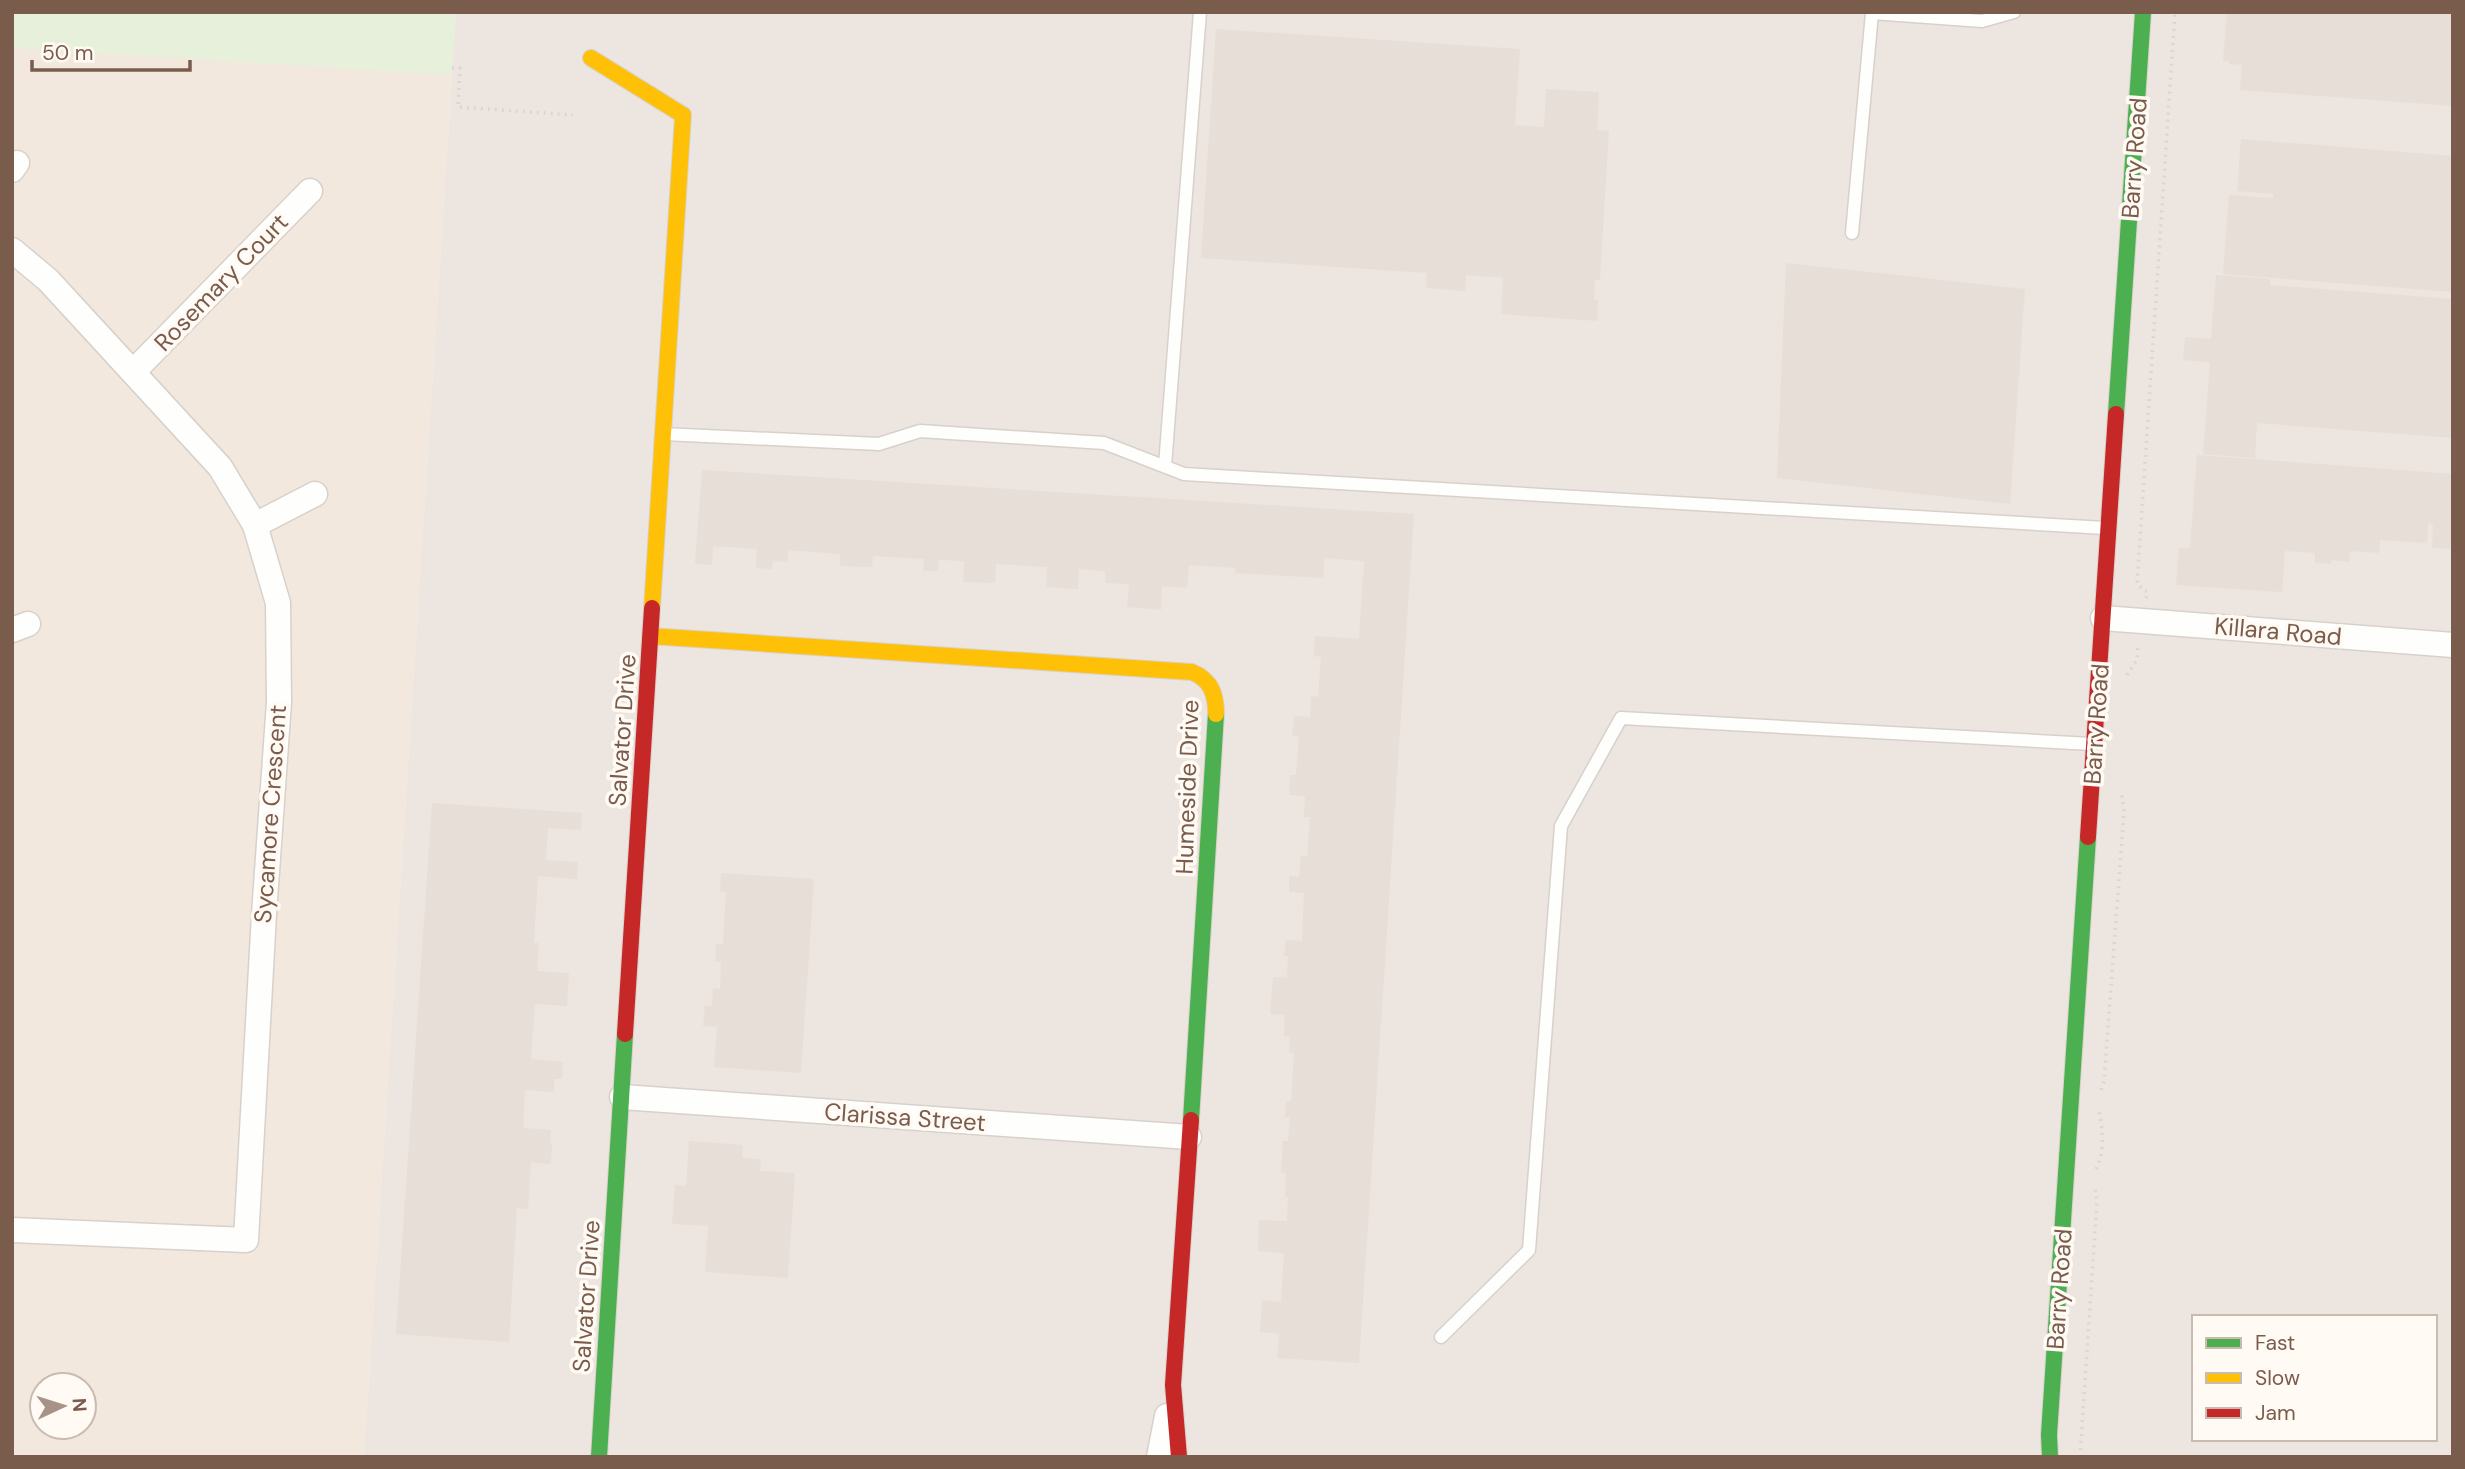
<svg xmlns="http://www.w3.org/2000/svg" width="2465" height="1469" viewBox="0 0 2465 1469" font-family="'DM Sans',sans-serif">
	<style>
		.residential { fill: #f2e8de; fill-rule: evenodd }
		.industrial { fill: #ede5e0; fill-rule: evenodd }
		.green { fill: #e7f0db }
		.building { fill: #e6ded7 }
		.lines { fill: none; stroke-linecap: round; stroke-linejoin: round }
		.lane-casing { stroke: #d7d1cb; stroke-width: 15 }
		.street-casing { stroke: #d7d1cb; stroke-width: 27 }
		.fast-casing { stroke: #d9d2cb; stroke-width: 18 }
		.slow-casing { stroke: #d9d2cb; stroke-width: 18 }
		.jam-casing { stroke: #d9d2cb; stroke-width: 18 }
		.path { stroke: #dcd5d0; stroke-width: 3.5; stroke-dasharray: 2 5; stroke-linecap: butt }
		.lane { stroke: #fefefd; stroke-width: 12 }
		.street { stroke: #fefefd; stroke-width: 24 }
		.fast { stroke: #4caf50; stroke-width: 16 }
		.slow { stroke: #ffc107; stroke-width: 16 }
		.jam { stroke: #c62828; stroke-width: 16 }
		.labels { text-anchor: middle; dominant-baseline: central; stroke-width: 7; stroke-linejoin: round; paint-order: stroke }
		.street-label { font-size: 24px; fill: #7a5c4d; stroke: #fffaf3 }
	</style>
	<rect width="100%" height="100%" fill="#f9f5f0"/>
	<path class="residential" d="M12 12H456L364 1457H12ZM42 1385H84V1427H42Z"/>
	<path class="industrial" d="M456 12H2453V1457H364ZM2194 1317H2435V1439H2194Z"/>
	<polygon class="green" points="12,12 456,12 452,75 12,48"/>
	<g class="building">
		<polygon points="2227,12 2453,12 2453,106 2240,90 2242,65 2229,64 2229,61 2223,61"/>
		<polygon points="1216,29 1520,49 1515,125 1544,127 1546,89 1599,92 1597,130 1609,131 1600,280 1595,280 1594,300 1598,300 1597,321 1501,314 1503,278 1466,275 1465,291 1426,288 1427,273 1201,258"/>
		<polygon points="2241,139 2453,156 2453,292 2223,274 2229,195 2273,198 2273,194 2237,191"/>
		<polygon points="1786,263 2025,289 2010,504 1777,478"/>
		<polygon points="2216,275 2270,279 2270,285 2453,299 2453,438 2257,423 2255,458 2203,454 2210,362 2183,360 2185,337 2211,339"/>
		<polygon points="2197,455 2453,474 2453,549 2432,548 2433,524 2428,523 2427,543 2380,540 2379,553 2350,551 2349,562 2332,560 2331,564 2315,563 2315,553 2285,551 2282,592 2176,585 2179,548 2190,548"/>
		<polygon points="702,470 1414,514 1359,1363 1277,1358 1279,1334 1260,1332 1262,1300 1281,1302 1284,1253 1258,1251 1259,1220 1287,1221 1288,1197 1285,1197 1286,1173 1281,1173 1283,1141 1288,1141 1290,1117 1285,1117 1286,1101 1291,1101 1294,1053 1289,1053 1290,1037 1284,1036 1285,1015 1270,1014 1273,977 1287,978 1288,956 1284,956 1286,940 1302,941 1304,893 1289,892 1289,876 1299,877 1301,856 1307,857 1310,817 1304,817 1305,796 1289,795 1290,775 1296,775 1299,736 1292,736 1294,716 1310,717 1311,696 1318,697 1321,657 1314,656 1315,636 1359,639 1364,561 1324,558 1323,578 1235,573 1236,568 1189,565 1187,588 1162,586 1161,610 1127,607 1129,584 1105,583 1105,571 1079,569 1078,589 1046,587 1047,567 996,564 995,583 963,582 964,561 939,560 938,571 923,571 924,559 873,556 872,567 840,566 840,554 788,550 788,562 773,561 772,569 756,568 757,549 713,546 712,565 695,564"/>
		<polygon points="432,803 582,813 581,830 548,828 546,860 578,862 577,879 538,876 534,943 539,943 537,971 569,973 567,1006 535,1004 531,1059 563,1062 562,1079 554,1079 554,1092 525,1090 523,1128 551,1130 550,1144 552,1144 551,1164 531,1162 528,1209 517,1208 509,1342 396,1334"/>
		<polygon points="721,873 814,879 801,1073 714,1067 717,1027 703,1026 705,1006 712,1006 713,988 720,989 721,962 715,962 716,944 723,944 726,892 720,892"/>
		<polygon points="689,1141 743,1145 742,1158 761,1159 760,1171 795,1173 788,1278 705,1272 708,1226 672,1224 675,1185 686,1186"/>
	</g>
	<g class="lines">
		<defs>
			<g id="lane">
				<polyline points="1852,233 1872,13 1982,21 2014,12"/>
				<polyline points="663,434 879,444 920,431 1104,443 1184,474 2105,528"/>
				<polyline points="1165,466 1200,12"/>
				<polyline points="1441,1337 1529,1250 1561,826 1621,718 2091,744"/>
			</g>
			<g id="street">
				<polyline points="12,170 17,163"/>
				<polyline points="12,250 48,280 220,467 255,525 278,603 279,702 264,914 246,1240 12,1230"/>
				<polyline points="133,372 310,191"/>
				<polyline points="255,525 315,494"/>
				<polyline points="2103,618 2453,645"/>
				<polyline points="12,630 28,624"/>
				<polyline points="622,1097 1189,1137"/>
				<polyline points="1159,1457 1167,1416"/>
			</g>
			<g id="fast">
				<polyline points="2116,414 2143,12"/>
				<polyline points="1191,1120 1216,714"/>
				<polyline points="599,1457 625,1034"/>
				<polyline points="2050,1457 2049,1435 2088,837"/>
			</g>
			<g id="slow">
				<polyline points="591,58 683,115 652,608"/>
				<path d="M650 636 1192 672C1211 680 1216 694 1216 714"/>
			</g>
			<g id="jam">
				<polyline points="2088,837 2116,414"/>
				<polyline points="625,1034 652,608"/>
				<polyline points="1179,1457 1173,1385 1191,1120"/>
			</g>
		</defs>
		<use href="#lane" class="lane-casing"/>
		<use href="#street" class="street-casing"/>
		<use href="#fast" class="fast-casing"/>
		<use href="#slow" class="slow-casing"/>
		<use href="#jam" class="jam-casing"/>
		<g class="path">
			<polyline points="452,68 460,68 458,107 573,115"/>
			<polyline points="2146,598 2148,593 2137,584 2175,12"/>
			<polyline points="2127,675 2137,660 2138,643"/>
			<polyline points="2101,1090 2104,1081 2124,812 2122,797 2119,792"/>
			<path d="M2096 1169C2105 1151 2103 1131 2099 1111"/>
			<polyline points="2080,1457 2097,1201 2095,1187"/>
		</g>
		<use href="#lane" class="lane"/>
		<use href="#street" class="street"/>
		<use href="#fast" class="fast"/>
		<use href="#slow" class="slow"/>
		<use href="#jam" class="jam"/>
	</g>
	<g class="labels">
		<g class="street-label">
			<text transform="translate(2134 158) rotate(-86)">Barry Road</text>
			<text transform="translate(221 282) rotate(-46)">Rosemary Court</text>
			<text transform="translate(2278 631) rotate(5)">Killara Road</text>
			<text transform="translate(2096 724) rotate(-86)">Barry Road</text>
			<text transform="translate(622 730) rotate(-86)">Salvator Drive</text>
			<text transform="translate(1187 787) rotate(-88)">Humeside Drive</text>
			<text transform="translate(270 814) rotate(-86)">Sycamore Crescent</text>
			<text transform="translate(905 1117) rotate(4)">Clarissa Street</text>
			<text transform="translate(2059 1289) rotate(-86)">Barry Road</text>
			<text transform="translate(586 1296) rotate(-86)">Salvator Drive</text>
		</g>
	</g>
	<rect width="2465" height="1469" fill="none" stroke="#7a5c4d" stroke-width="28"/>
	<rect x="2192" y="1315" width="245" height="126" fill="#fffaf3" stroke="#cabbb1" stroke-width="2"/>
	<rect x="2206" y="1338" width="35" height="10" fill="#4caf50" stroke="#cabbb1" stroke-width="2"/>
	<text x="2255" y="1350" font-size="21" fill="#7a5c4d">Fast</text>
	<rect x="2206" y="1373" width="35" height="10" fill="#ffc107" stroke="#cabbb1" stroke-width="2"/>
	<text x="2255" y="1385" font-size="21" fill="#7a5c4d">Slow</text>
	<rect x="2206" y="1408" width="35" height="10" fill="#c62828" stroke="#cabbb1" stroke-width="2"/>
	<text x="2255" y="1420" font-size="21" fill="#7a5c4d">Jam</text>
	<g transform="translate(63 1406) rotate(86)"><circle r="33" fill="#fffaf3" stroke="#cabbb1" stroke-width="2"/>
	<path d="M0-5L12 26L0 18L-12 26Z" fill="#a69286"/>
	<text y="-10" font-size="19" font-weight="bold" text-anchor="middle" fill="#7a5c4d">N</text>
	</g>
	<path d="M32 60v10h158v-10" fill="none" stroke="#7a5c4d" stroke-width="3.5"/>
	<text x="42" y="60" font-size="21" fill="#7a5c4d" stroke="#fffaf3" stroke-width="5" paint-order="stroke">50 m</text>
</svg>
